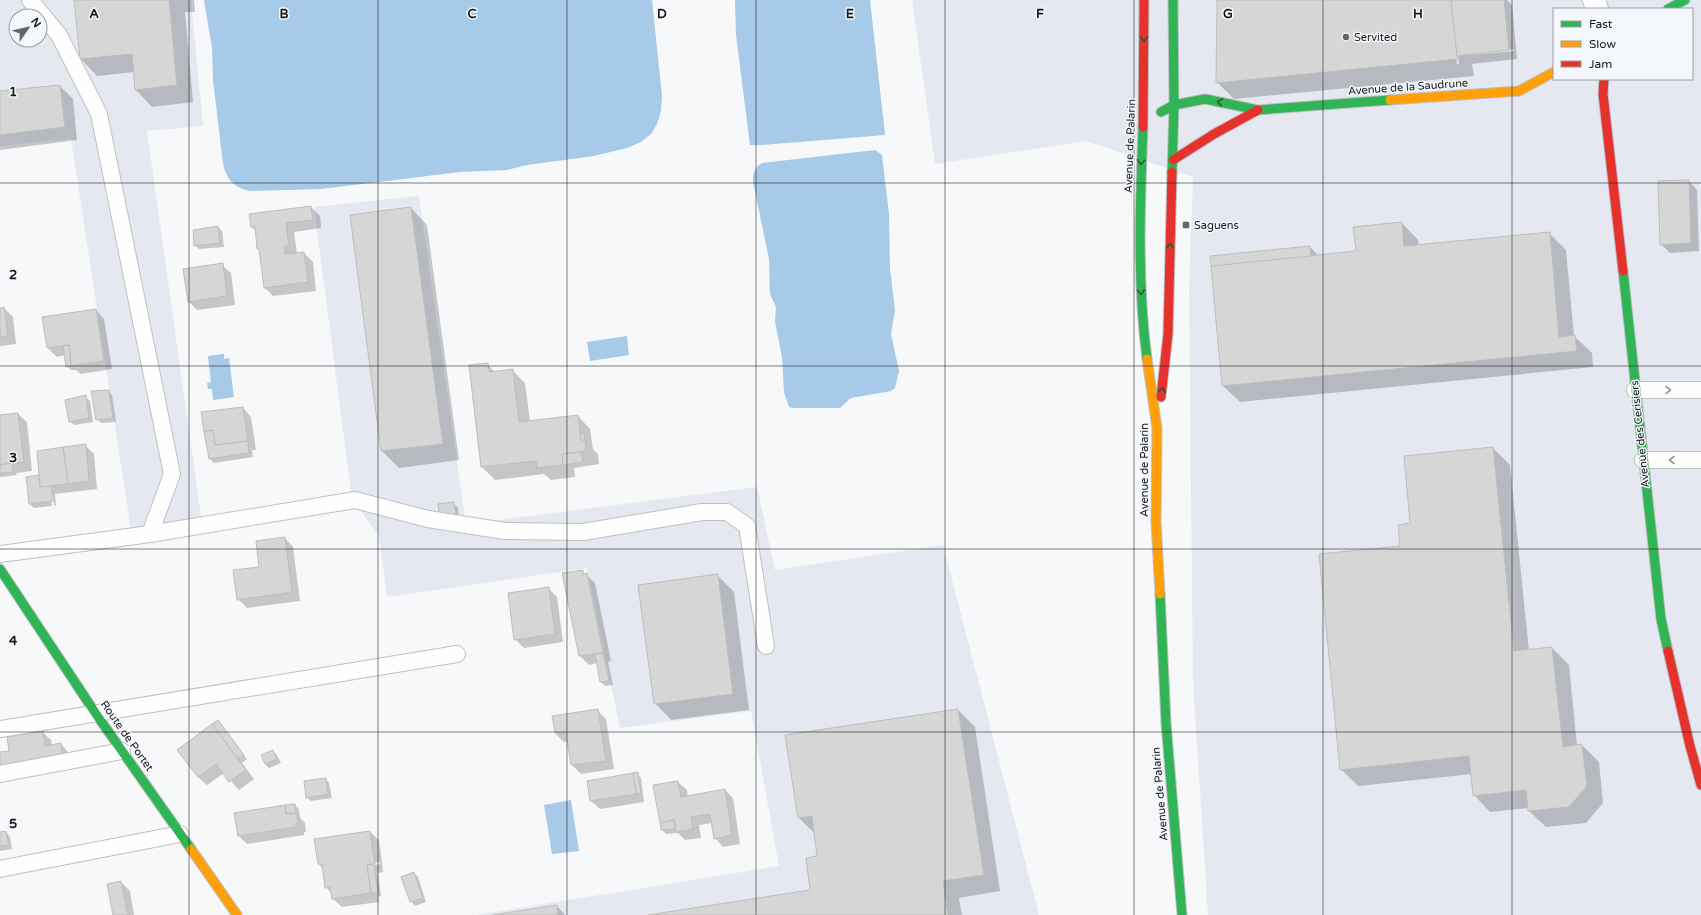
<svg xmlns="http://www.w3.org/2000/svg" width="1701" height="915" viewBox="0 0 1701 915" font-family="'Varela Round',sans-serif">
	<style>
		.built { fill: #e5e8f0; fill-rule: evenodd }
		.water { fill: #a6cae7 }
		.shadow { fill: #0003; fill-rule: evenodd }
		.building { fill: #d6d6d6; stroke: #bdbdbd }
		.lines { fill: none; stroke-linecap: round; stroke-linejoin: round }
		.lane-casing { stroke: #bec0c1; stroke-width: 18 }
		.street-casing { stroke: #bec0c1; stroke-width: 24 }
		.fast-casing { stroke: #bec0c1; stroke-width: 11 }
		.slow-casing { stroke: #bec0c1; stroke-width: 11 }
		.jam-casing { stroke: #bec0c1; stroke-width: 11 }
		.lane { stroke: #fefefe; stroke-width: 16 }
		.street { stroke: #fefefe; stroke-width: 22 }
		.fast { stroke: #30b455; stroke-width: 9 }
		.slow { stroke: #ff9f0a; stroke-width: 9 }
		.jam { stroke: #e5322d; stroke-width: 9 }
		.oneway { stroke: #235e35 }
		.oneway2 { stroke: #969697 }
		.grid { fill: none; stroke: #18181a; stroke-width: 1; stroke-opacity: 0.55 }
		.poi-dot { fill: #666668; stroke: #f4f7fc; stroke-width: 1.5 }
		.labels { text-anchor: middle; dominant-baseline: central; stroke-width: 3; stroke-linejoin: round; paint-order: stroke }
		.poi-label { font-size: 11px; fill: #18181a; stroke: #f4f7fc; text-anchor: start }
		.street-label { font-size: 11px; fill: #18181a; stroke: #f4f7fc }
		.grid-label { font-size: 13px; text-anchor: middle; font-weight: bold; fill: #18181a; stroke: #f4f7fc; stroke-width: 3; stroke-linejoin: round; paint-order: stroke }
	</style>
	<rect width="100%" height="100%" fill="#f6f8fa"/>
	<g class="built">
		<path d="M0 0H191L203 126 147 131 201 517 131 530 71 139 0 146ZM16 16H40V40H16Z"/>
		<path d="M912 0H1701V915H1208L1193 682 1189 289 1193 177 1086 141 935 164ZM1554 9H1692V79H1554Z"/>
		<polygon points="419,196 466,524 757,487 775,570 943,545 1039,915 476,915 779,866 751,711 620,728 587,568 387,597 379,536 352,499 314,207"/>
	</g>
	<g class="water">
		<path d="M204 0H652L662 96 661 111 657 124 651 134 641 142 627 148 594 156 527 165 507 170 460 172 321 189 251 191C234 188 227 180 223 164L213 80 212 48Z"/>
		<polygon points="735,0 870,0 885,135 761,145 750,145 736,35"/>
		<path d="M875 150 882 155 889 214 890 269 895 310 891 334 899 371 895 388 891 391 851 398 840 408H793L789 407 784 392 782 357 775 322 776 307 770 294 769 259 753 182C753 173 754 168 762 163Z"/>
		<polygon points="627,336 629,355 590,361 587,342"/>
		<polygon points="224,354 224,359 229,358 234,397 213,400 212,389 208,389 207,383 211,382 208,356"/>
		<polygon points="571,800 579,851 552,854 544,805"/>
	</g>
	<g class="shadow">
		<polygon points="75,0 194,0 195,12 185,12 193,102 152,107 136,90 134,72 97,76 81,59"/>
		<path d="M1218 0H1450L1457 64H1459L1452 0H1507L1512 5 1517 59 1472 64 1474 76 1234 99 1217 82ZM1513 49 1514 51 1471 55V53Z"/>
		<polygon points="60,86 73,99 77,140 0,150 0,92"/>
		<polygon points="1689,181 1697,190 1699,251 1670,253 1661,244"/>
		<polygon points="311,207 320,216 321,228 294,232 297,254 304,253 313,262 316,291 273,296 264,287 257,232 252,227"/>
		<polygon points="411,208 427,225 459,460 399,468 382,451"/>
		<polygon points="1402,223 1418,240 1419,246 1549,233 1566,250 1574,336 1592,353 1593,367 1240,402 1223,386 1310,247 1319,256 1357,252"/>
		<polygon points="218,227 222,231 224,247 199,249 195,245"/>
		<polygon points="222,265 231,273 235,305 197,310 188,301"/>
		<polygon points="4,308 13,317 16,344 0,346 0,309"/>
		<polygon points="96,310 104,319 112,369 81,374 76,370 71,370 67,366 65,355 57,357 48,348 44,318"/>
		<polygon points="487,364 495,372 512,370 525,383 530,421 578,416 590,429 593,449 598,454 599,464 574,468 575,477 551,480 544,474 495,480 482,467"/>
		<polygon points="108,391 112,395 116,422 101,423 97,419"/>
		<polygon points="85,397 90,401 93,422 74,425 70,421"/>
		<polygon points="243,408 251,417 256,450 252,450 253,457 214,463 210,459"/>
		<polygon points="18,414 27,422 32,471 16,473 17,475 0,477 0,416"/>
		<polygon points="85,445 94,454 97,489 55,494 56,505 54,506 53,495 51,495 52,506 34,508 30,504 40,476"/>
		<polygon points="1493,448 1510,465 1529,651 1552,648 1569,665 1577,746 1582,745 1599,762 1603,803 1586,823 1546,827 1529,811 1529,808 1490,812 1474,795 1472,774 1358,786 1341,769 1401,547 1411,524"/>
		<polygon points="453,503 458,508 459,519 441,517"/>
		<polygon points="285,538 293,547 300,601 247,608 238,599 260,568"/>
		<polygon points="582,571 595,583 611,661 608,662 613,685 605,686 601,682 597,663 589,665 580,656 563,574"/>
		<polygon points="717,575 734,592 749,710 671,720 655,703"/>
		<polygon points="548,588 557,597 563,642 524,648 515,639"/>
		<polygon points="597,710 606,719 614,769 581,774 572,765 569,741 564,742 555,733"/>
		<polygon points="958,710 975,727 1000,891 959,898 962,915 654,915 812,891 818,857 815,834 799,818"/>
		<polygon points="218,721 247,759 242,763 254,779 239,790 224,773 207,785 198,777 179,750 215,729"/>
		<polygon points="42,732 51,740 52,746 61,744 69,753 10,775 0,760 0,753 10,751"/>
		<polygon points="273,751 277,755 281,763 269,768 265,764"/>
		<polygon points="637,774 641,778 644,802 600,809 591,801"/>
		<polygon points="325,779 329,783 332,798 311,801 307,797"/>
		<polygon points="678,782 687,790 688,797 725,790 733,798 740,844 723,847 715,838 712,823 699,825 701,838 685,840 678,833 666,834 662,830"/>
		<polygon points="294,805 299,809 300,818 305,823 306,832 304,832 304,835 247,844 239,836"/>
		<polygon points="6,832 10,837 12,849 0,851 0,833"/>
		<path d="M370 832 379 840 383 872 378 873 381 896 378 897 379 902 342 907 333 899 332 893 326 887 323 869 319 864ZM380 862V864L374 865 372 863Z"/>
		<polygon points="414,873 418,877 426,902 415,906 411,901"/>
		<polygon points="121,882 130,891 134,915 114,915"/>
		<polygon points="557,906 565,915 499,915"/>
	</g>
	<g class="building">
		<polygon points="74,0 169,0 177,85 135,90 132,54 80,59"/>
		<polygon points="1217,0 1451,0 1458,59 1216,83"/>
		<polygon points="1451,0 1504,0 1509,50 1457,56"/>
		<polygon points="60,85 65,127 0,135 0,91"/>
		<polygon points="1689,180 1691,243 1660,245 1658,181"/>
		<polygon points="311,206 313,220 286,223 289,245 284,246 285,254 304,252 308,282 264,288 259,249 257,249 255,227 251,227 249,214"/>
		<polygon points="411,207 443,444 381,451 350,215"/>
		<polygon points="1402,222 1404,246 1550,232 1559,337 1575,335 1577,351 1222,386 1211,266 1356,251 1353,227"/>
		<polygon points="218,226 220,243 194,246 193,230"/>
		<polygon points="1310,246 1311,256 1211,266 1210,256"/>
		<polygon points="223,263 227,296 188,302 183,269"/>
		<polygon points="4,307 8,336 0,337 0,308"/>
		<polygon points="96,309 104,361 71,366 69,345 47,348 42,317"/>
		<polygon points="69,345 71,366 66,367 63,346"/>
		<polygon points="488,363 489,372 513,369 519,422 578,415 581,440 585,440 586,451 562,454 563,465 537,468 536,461 481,467 469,365"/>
		<polygon points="109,390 113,418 96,420 91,391"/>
		<polygon points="86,395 89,418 69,422 65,400"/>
		<polygon points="243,407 248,441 215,445 213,430 204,432 201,412"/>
		<polygon points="18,413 24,462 0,465 0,415"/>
		<polygon points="213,430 215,445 248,441 249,453 209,459 204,432"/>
		<polygon points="580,433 584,433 585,440 581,440"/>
		<polygon points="86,444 89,481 68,484 63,447"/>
		<polygon points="63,447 68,484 40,487 37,451"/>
		<polygon points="1493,447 1514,651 1552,647 1563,747 1582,744 1587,786 1569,807 1528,811 1526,790 1473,796 1469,756 1340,770 1319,554 1400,546 1398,525 1410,523 1404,456"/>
		<polygon points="581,452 583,462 563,465 562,454"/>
		<polygon points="12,463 13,472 0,473 0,465"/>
		<polygon points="39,475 40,487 51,486 53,501 29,504 26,477"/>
		<polygon points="454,502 456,515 440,518 438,504"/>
		<polygon points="285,537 292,592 237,600 233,570 259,567 256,541"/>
		<polygon points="583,570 583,574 587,573 603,653 579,656 562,573"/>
		<polygon points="718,574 733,694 654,704 638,585"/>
		<polygon points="549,587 555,634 514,640 508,593"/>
		<polygon points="603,653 609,681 600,682 595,654"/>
		<polygon points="598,709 606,761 571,765 566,732 555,733 552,716"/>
		<polygon points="958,709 984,875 943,881 948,915 648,915 810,890 806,858 817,856 812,816 798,818 785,735"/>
		<polygon points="218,720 244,755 238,759 212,724"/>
		<polygon points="212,724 246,770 229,782 216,764 198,777 177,750"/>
		<polygon points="43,731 45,746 61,743 63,757 0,767 0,752 9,751 7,737"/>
		<polygon points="273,750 277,759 265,764 261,755"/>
		<polygon points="638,772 641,793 636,794 633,773"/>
		<polygon points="633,773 636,794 590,801 587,781"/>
		<polygon points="326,778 328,794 306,798 304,781"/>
		<polygon points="678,781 681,797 725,789 732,835 714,839 710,814 691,817 693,829 676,832 674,820 660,823 653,785"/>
		<polygon points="295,804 296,813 286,814 285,805"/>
		<polygon points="285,805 286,814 296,813 298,823 296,824 296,827 238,836 234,813"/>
		<polygon points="674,820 675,829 661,830 660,823"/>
		<polygon points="6,831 9,845 0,846 0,832"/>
		<polygon points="370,831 375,864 367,865 371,893 332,899 330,887 325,888 322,864 318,864 314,839"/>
		<polygon points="374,864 378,893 371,893 367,865"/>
		<polygon points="414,872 423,898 410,902 401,877"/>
		<polygon points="121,881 128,915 113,915 107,884"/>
		<polygon points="557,905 558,915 492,915"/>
	</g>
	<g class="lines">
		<defs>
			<g id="lane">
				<polyline points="1635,390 1701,390"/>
				<polyline points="1643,460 1701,460"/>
				<polyline points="150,534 355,500 428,519 505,531 583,532 702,512 727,512 747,526 766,646"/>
				<polyline points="0,554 150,534 172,474 99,114 59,35 30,0"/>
				<polyline points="0,729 457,654"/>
				<polyline points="0,774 122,751"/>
				<polyline points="0,869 180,834"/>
			</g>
			<polyline id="street" points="1594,0 1597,9"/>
			<g id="fast">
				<polyline points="1668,9 1685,0"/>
				<polyline points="1161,112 1174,105 1205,99 1258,110 1390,100"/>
				<path d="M1143 127C1140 204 1137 282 1147 359"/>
				<polyline points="1172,172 1174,105 1173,0"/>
				<polyline points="1623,271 1661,619 1668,651"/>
				<polyline points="0,569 96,714 191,849"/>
				<polyline points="1160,594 1166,723 1182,915"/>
			</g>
			<g id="slow">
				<polyline points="1390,100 1519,91 1554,72"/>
				<polyline points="1147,359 1157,428 1156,522 1160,594"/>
				<polyline points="191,849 237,915"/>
			</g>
			<g id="jam">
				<polyline points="1604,79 1603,94 1623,271"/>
				<polyline points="1143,127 1144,0"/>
				<polyline points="1173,160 1214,134 1258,110"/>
				<polyline points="1161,397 1168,334 1172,172"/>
				<polyline points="1668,651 1690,746 1701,785"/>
			</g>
		</defs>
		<use href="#lane" class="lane-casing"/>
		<use href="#street" class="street-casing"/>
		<use href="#fast" class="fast-casing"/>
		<use href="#slow" class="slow-casing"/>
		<use href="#jam" class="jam-casing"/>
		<use href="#lane" class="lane"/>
		<use href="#street" class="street"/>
		<use href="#fast" class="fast"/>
		<use href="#slow" class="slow"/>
		<use href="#jam" class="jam"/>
	</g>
	<defs><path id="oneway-chevron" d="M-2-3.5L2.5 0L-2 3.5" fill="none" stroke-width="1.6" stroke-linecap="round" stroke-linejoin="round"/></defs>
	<g class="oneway">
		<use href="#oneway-chevron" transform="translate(1144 39) rotate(90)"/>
		<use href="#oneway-chevron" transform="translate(1220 102) rotate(-169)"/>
		<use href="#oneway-chevron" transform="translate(1141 162) rotate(93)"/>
		<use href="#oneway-chevron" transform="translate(1170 246) rotate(-88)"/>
		<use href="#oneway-chevron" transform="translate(1141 292) rotate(86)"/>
		<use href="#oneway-chevron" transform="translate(1162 390) rotate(-83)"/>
	</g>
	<g class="oneway2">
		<use href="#oneway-chevron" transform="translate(1668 390)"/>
		<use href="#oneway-chevron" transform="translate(1672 460) rotate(-180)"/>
	</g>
	<path class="grid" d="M189 0V915M378 0V915M567 0V915M756 0V915M945 0V915M1134 0V915M1323 0V915M1512 0V915M0 183H1701M0 366H1701M0 549H1701M0 732H1701"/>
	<g class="poi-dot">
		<circle cx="1346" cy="37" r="4"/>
		<rect x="1182" y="221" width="8" height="8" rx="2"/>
	</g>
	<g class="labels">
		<g class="poi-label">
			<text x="1354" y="37">Servited</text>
			<text x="1194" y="225">Saguens</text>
		</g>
		<g class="street-label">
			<text transform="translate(1408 87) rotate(-4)">Avenue de la Saudrune</text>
			<text transform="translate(1130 146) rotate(-88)">Avenue de Palarin</text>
			<text transform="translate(1640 434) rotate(-96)">Avenue des Cerisiers</text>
			<text transform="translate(1144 470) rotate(-90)">Avenue de Palarin</text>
			<text transform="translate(127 736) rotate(55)">Route de Portet</text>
			<text transform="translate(1160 794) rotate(-95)">Avenue de Palarin</text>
		</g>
	</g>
	<g class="grid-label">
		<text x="94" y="18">A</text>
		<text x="284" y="18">B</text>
		<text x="472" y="18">C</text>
		<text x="662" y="18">D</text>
		<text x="850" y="18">E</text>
		<text x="1040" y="18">F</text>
		<text x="1228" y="18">G</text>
		<text x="1418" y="18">H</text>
		<text x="13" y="96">1</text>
		<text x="13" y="279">2</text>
		<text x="13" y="462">3</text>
		<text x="13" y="645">4</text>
		<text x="13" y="828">5</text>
	</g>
	<rect x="1553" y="8" width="140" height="72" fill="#f4f7fc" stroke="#9c9ea2"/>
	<rect x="1561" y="21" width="20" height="6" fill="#30b455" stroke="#9c9ea2"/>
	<text x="1589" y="28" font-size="12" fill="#18181a">Fast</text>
	<rect x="1561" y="41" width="20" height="6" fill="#ff9f0a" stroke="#9c9ea2"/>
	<text x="1589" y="48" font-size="12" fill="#18181a">Slow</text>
	<rect x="1561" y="61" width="20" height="6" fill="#e5322d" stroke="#9c9ea2"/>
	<text x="1589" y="68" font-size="12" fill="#18181a">Jam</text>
	<g transform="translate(28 28) rotate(56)"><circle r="19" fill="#f4f7fc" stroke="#9c9ea2"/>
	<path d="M0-3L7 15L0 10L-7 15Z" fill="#666668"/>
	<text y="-6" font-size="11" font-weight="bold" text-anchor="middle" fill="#18181a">N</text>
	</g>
</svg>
